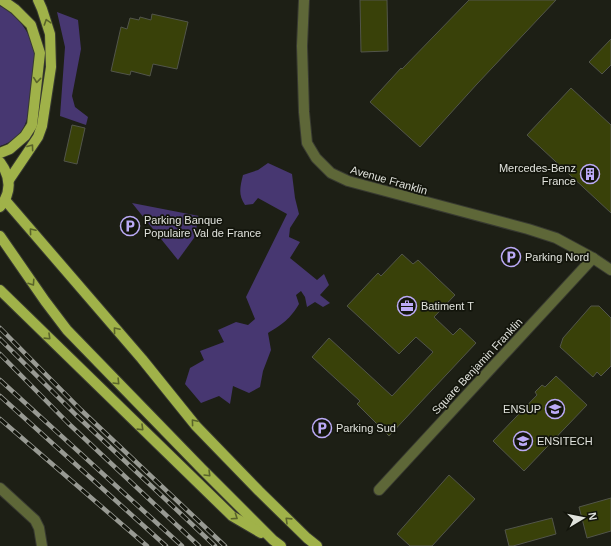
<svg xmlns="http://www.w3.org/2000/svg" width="611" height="546" viewBox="0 0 611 546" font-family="Helvetica,sans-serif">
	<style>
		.forest { fill: #473771 }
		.building { fill: #394109; stroke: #52554a }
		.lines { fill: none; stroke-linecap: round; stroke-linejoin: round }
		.minor-casing { stroke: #383a31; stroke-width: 12 }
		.primary-casing { stroke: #383a31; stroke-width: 12 }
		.minor { stroke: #5e6738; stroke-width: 10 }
		.primary { stroke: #a0b249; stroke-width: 10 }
		.rail-casing { stroke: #989a93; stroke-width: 4.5 }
		.rail { stroke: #13150c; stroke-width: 3; stroke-dasharray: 9; stroke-linecap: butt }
		.oneway { stroke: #5a642a }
		.labels { text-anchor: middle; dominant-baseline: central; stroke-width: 3.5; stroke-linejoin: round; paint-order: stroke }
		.poi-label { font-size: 11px; fill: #e1e3dd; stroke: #13150c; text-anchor: start }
		.street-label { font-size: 11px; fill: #e1e3dd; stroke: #13150c }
	</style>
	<rect width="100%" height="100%" fill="#1d1f15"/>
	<g class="forest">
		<path d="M0 6C19 14 36 40 35 61 35 71 33 81 32 91 29 115 27 138 0 146Z"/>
		<polygon points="57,12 78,20 81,49 72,96 75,107 88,117 86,125 60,116 65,47"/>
		<path d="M268 163 292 174 295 198 299 214 290 228 289 237 300 242 290 258 317 280 324 274 329 285 320 295 330 303 323 307 315 302 307 307 305 297 301 291 296 295 299 304C290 319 283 324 268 333L271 350 263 371 260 387 249 393 233 386 230 404 219 396 201 403 185 384 190 368 204 360 200 351 224 342 218 330 236 322 248 325 255 319 246 297 287 214 258 198 253 204 245 205C238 195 240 187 243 175L258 170Z"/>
		<polygon points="132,203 199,216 194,238 178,260"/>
	</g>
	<g class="building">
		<polygon points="360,0 387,0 388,51 361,52"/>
		<polygon points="469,0 556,0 477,84 420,147 370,102 401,68 402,69"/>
		<polygon points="152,14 188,22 177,69 153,64 150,76 131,71 130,75 111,71 121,27 127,29 130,18 139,20 140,17 151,20"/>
		<polygon points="611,39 611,65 602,74 589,62"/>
		<polygon points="571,88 611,125 611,213 527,135"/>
		<polygon points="72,125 85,128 77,164 64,161"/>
		<polygon points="402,254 413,264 418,260 455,295 434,317 453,335 460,328 476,343 389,436 357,404 360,401 312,357 329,338 392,396 433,352 416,337 399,354 347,306 378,273 381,276"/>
		<polygon points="591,306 599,306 611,318 611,366 601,376 597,372 593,377 560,347 563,338"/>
		<polygon points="556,376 587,405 524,471 493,441 537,395 535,392 542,385 545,387"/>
		<polygon points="449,475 475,499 432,546 410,546 397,534"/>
		<polygon points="611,498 611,531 587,538 579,507"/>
		<polygon points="552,518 556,534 513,546 509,546 505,530"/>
	</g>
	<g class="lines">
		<defs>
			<g id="minor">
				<polyline points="304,0 302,46 304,112 307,143 316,158 331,173 348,181 528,229 556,238 593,258 611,270"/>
				<polyline points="0,488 35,520 39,528 42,546"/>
				<polyline points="379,490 593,258"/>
			</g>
			<g id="primary">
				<polyline points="0,153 10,149 25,136 32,125 40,53 31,25 15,9 2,0"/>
				<path d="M0 162C11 177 12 192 0 207"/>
				<polyline points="9,180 38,137 42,126 51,67 50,34 42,9 38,0"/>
				<polyline points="5,200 142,359 196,426 259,491 307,538 317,546"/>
				<polyline points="0,236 45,301 67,330 201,468 273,540 281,546"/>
				<polyline points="0,290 232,516 261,533"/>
			</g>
		</defs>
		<use href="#minor" class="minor-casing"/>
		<use href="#primary" class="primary-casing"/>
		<use href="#minor" class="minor"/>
		<use href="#primary" class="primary"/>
		<defs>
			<g id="rail">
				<polyline points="0,328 81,410 225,546"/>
				<polyline points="0,339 76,415 215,546"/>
				<polyline points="0,354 68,423 199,546"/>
				<polyline points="0,380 182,546"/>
				<polyline points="0,396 166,546"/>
				<polyline points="0,419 147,546"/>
			</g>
		</defs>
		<use href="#rail" class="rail-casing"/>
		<use href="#rail" class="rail"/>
	</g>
	<defs><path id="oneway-chevron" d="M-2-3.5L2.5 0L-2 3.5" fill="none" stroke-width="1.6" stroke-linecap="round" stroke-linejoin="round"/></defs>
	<g class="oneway">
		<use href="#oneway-chevron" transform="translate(47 22) rotate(-108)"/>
		<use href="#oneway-chevron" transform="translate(37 80) rotate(96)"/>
		<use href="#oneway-chevron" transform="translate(31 147) rotate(-54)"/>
		<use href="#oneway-chevron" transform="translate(32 231) rotate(-130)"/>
		<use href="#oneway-chevron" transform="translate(32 283) rotate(56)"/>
		<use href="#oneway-chevron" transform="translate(116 330) rotate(-130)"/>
		<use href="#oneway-chevron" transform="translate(48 337) rotate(44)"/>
		<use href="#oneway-chevron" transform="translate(117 382) rotate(46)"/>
		<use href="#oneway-chevron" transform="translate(194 422) rotate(-130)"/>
		<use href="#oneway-chevron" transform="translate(141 428) rotate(44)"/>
		<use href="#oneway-chevron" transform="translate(208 474) rotate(45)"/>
		<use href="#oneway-chevron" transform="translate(235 517) rotate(34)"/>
		<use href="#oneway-chevron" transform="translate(288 520) rotate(-136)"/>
	</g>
	<defs>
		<symbol id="building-ring" viewBox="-11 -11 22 22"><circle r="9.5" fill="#13150c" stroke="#bbaaf6" stroke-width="1.5"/><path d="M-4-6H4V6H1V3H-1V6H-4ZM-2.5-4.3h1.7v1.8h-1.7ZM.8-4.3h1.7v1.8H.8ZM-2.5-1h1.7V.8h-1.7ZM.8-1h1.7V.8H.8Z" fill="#bbaaf6"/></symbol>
		<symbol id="parking-ring" viewBox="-11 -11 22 22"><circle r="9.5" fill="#13150c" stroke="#bbaaf6" stroke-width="1.5"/><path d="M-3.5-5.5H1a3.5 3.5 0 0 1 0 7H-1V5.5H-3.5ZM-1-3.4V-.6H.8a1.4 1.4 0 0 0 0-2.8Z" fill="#bbaaf6"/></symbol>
		<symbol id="office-ring" viewBox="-11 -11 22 22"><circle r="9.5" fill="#13150c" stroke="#bbaaf6" stroke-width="1.5"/><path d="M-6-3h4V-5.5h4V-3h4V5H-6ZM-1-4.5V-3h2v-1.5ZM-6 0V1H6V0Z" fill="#bbaaf6"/></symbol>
		<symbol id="university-ring" viewBox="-11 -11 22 22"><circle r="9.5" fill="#13150c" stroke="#bbaaf6" stroke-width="1.5"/><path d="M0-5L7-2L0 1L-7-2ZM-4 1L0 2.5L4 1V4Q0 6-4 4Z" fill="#bbaaf6"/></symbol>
	</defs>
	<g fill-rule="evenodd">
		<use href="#building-ring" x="579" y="163" width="22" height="22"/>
		<use href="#parking-ring" x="119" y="215" width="22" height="22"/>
		<use href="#parking-ring" x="500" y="246" width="22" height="22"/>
		<use href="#office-ring" x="396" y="295" width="22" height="22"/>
		<use href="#university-ring" x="544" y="398" width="22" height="22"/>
		<use href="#parking-ring" x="311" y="417" width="22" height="22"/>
		<use href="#university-ring" x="512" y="430" width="22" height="22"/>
	</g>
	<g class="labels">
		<g class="poi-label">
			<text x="576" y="168" text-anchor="end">Mercedes-Benz<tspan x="576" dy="13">France</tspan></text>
			<text x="144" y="220">Parking Banque<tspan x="144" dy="13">Populaire Val de France</tspan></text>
			<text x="525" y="257">Parking Nord</text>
			<text x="421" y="306">Batiment T</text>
			<text x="541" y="409" text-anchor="end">ENSUP</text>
			<text x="336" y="428">Parking Sud</text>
			<text x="537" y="441">ENSITECH</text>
		</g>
		<g class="street-label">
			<text transform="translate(389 180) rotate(16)">Avenue Franklin</text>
			<text transform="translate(477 366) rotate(-47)">Square Benjamin Franklin</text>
		</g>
	</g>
	<g transform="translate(583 518) rotate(80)" stroke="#13150c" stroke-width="3" paint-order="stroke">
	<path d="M0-3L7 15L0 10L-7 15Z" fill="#e1e3dd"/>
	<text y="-6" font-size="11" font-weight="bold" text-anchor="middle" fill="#e1e3dd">N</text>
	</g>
</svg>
